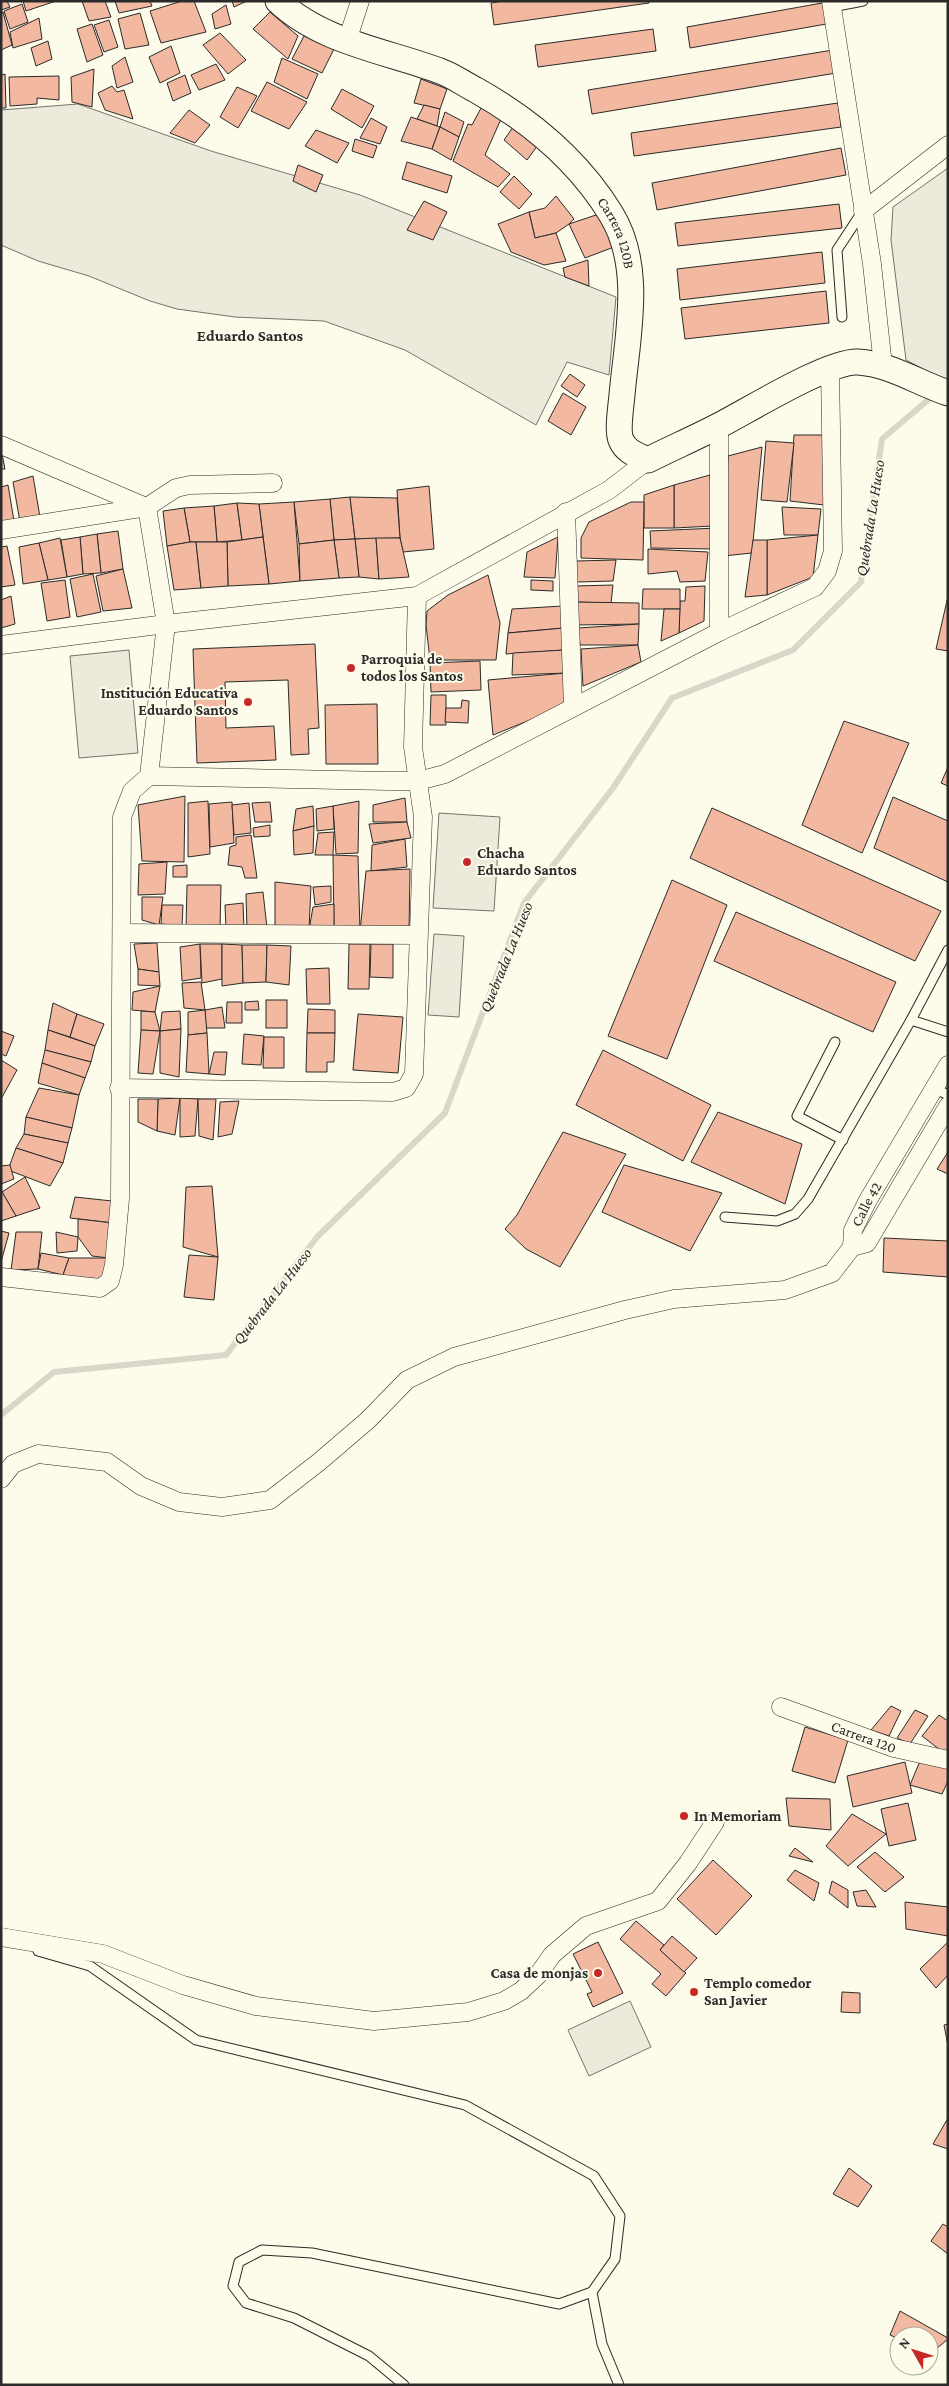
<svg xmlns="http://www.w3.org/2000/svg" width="949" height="2386" viewBox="0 0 949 2386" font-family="'Crimson Pro',serif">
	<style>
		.green { fill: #ecebdb; stroke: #74746e }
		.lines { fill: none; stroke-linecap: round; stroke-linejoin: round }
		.stream { stroke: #d8d7c9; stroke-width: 6 }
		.building { fill: #f2b8a0; stroke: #2b2b2b }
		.lane-casing { stroke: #2b2b2b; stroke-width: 11 }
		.street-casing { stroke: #2b2b2b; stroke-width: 19 }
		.secondary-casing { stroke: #2b2b2b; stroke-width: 27 }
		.lane { stroke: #fdfbea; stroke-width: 9 }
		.street { stroke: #fdfbea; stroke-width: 18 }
		.secondary { stroke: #fdfbea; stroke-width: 25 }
		.poi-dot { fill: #c62828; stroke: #fdfbea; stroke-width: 2 }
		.labels { text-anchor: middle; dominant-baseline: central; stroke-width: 4; stroke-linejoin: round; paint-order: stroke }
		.street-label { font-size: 15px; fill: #2b2b2b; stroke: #fdfbea }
		.poi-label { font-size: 15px; font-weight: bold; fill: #2b2b2b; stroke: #fdfbea; text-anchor: start }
		.neighbourhood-label { font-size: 16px; font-weight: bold; fill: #2b2b2b; stroke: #fdfbea }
		.water-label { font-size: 16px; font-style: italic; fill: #2b2b2b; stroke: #fdfbea }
	</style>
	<rect width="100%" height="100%" fill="#fdfbea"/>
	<g class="green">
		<polygon points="78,104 211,151 360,195 616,297 609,375 567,362 536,425 405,350 324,321 235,317 177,309 150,301 89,276 38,261 1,245 1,110"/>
		<polygon points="948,168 948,382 906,360 891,240 893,207"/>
		<polygon points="129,650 138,753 79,758 70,656"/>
		<polygon points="439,813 500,817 494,911 433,908"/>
		<polygon points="434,934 464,936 459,1017 428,1015"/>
		<polygon points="630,2001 651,2047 589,2076 568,2030"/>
	</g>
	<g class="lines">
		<polyline class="stream" points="1,1415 54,1372 226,1355 317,1237 445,1113 524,903 613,788 672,698 793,650 861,582 882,439 935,394"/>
	</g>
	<g class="building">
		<polygon points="1,1 7,1 10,7 1,10"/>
		<polygon points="23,1 53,1 53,2 26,11"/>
		<polygon points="82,1 105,1 111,17 89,21"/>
		<polygon points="115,1 150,1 152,6 119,13"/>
		<polygon points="182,1 194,1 206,32 161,43 150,11"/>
		<polygon points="232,1 247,1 234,7"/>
		<polygon points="503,1 649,1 649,3 494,25 491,3"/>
		<polygon points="828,2 832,23 690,48 687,27"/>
		<polygon points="22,4 28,22 10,29 4,11"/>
		<polygon points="226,5 231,24 215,29 212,14"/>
		<polygon points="3,12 12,45 1,50 1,13"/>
		<polygon points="270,12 298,36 288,59 253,29"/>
		<polygon points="140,13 149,45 125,49 118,19"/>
		<polygon points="39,18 42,39 13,48 10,32"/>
		<polygon points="109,20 118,47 104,52 94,25"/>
		<polygon points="92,24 103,55 87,62 77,29"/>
		<polygon points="653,29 656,51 538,67 535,45"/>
		<polygon points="220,33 246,60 228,74 203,45"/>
		<polygon points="304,36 335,47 322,73 292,59"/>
		<polygon points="48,41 52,59 36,66 31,48"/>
		<polygon points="171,46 180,73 160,83 149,57"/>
		<polygon points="833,50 836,73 592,114 588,90"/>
		<polygon points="125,57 133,82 117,88 112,66"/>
		<polygon points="282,58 318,74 307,99 274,82"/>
		<polygon points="216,64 225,80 199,90 191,75"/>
		<polygon points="94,69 92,107 72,102 71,77"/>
		<polygon points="5,74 6,108 1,108 1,75"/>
		<polygon points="185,75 191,93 173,101 167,83"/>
		<polygon points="59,76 59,100 37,98 37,104 10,106 9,77"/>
		<polygon points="421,79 447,89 440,109 414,103"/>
		<polygon points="267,82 307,102 289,129 251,111"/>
		<polygon points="112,86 117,92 124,90 133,119 105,110 98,93"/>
		<polygon points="237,87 257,96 238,128 220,117"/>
		<polygon points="342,89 374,106 362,128 331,109"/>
		<polygon points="838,103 841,127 634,156 631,133"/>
		<polygon points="424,105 440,109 437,126 417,119"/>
		<polygon points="481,108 501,119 485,155 510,174 498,187 453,161 468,124 472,125"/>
		<polygon points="189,110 210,125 195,143 170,133"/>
		<polygon points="445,112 464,122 459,137 440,127"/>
		<polygon points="411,117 440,127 432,149 401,141"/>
		<polygon points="371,118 387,127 380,144 360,138"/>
		<polygon points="518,120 543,138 527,160 504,140"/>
		<polygon points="440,127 459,137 451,160 432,149"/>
		<polygon points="316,130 349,143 337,163 305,146"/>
		<polygon points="355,139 377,146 373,158 352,151"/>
		<polygon points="841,148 846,175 657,210 652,183"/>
		<polygon points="407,162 452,176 447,193 402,179"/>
		<polygon points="298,165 323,175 316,192 293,181"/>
		<polygon points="514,176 532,194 519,209 500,192"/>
		<polygon points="556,196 574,219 569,224 556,233 535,238 529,212 545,208"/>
		<polygon points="424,201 447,212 433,240 407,230"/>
		<polygon points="839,204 842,228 678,246 675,223"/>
		<polygon points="529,212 535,238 556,233 566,261 544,265 511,252 498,224"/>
		<polygon points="602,213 614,247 585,258 569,224"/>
		<polygon points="822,252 825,283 680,300 677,269"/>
		<polygon points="588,260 589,286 565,277 563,268"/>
		<polygon points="826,291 829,323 685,339 681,308"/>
		<polygon points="570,374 585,385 577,397 561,386"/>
		<polygon points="563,393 586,407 571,435 548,421"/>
		<polygon points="794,435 825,435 824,505 790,501"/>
		<polygon points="766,441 794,443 787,502 761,500"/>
		<polygon points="762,447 752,553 723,556 728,456"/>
		<polygon points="1,449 5,469 1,469"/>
		<polygon points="710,475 713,526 674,528 674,485"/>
		<polygon points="33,476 40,517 20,522 13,482"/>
		<polygon points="8,485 14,521 1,523 1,487"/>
		<polygon points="674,485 674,528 644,528 644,495"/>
		<polygon points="429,486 434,549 403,552 400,538 397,490"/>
		<polygon points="350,497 355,539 334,540 330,499"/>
		<polygon points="350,497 397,498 400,538 355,539"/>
		<polygon points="330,499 334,540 299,544 294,502"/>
		<polygon points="294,502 300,581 269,584 259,504"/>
		<polygon points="631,502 644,502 643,560 581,558 581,538 589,522"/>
		<polygon points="237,503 242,540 217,542 214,506"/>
		<polygon points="237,503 259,504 263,537 242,540"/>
		<polygon points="214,506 217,542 190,542 184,508"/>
		<polygon points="782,507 821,509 818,535 784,535"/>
		<polygon points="184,508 190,542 167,546 163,511"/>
		<polygon points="717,528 714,549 651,548 650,531"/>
		<polygon points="118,531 123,569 101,573 97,534"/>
		<polygon points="97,534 101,573 83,574 80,537"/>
		<polygon points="818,535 813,577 767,595 767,540"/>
		<polygon points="80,537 83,574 67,577 61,540"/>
		<polygon points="263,537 269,584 228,586 227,542"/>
		<polygon points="558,537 555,578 524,577 527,552"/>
		<polygon points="60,538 67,577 48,580 39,543"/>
		<polygon points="376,538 379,579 359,577 355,539"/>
		<polygon points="376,538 400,538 409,577 379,579"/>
		<polygon points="355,539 359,577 339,578 334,540"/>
		<polygon points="334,540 339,578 300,581 299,544"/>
		<polygon points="753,540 767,540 767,595 745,597"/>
		<polygon points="190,542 196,542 201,588 174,590 167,546"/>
		<polygon points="196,542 227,542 228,586 201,588"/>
		<polygon points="39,543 48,580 23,584 19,547"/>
		<polygon points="7,546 15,585 1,587 1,547"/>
		<polygon points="648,549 708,552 705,581 680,582 677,571 648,574"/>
		<polygon points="616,560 613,581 577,582 576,561"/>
		<polygon points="123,569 132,608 103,611 96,576"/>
		<polygon points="93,574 101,612 77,617 70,579"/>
		<polygon points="488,575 500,623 496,660 430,660 426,625 427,611 448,595"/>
		<polygon points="65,580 70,617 47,621 41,583"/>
		<polygon points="531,580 553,581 553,591 531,590"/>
		<polygon points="613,585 611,603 574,602 574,586"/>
		<polygon points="705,586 704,621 679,633 680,601 685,601 686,587"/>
		<polygon points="643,589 680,589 680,609 642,609"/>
		<polygon points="11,596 15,624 1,628 1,600"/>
		<polygon points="948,596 948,651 936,649"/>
		<polygon points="574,602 639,603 639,624 575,625"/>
		<polygon points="563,606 564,628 508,633 512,609"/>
		<polygon points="664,609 680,609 679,633 661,641"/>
		<polygon points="639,624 638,645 580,645 578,628"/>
		<polygon points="564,628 564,650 506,654 508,633"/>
		<polygon points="315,644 319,728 308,729 309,754 291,755 288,680 225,682 226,728 274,726 276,760 197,763 193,649"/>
		<polygon points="638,645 641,662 583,686 581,649"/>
		<polygon points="564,650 566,673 512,675 513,653"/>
		<polygon points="480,661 481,690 431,692 430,663"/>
		<polygon points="566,673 567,705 493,735 488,680"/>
		<polygon points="431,695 446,695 446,725 430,725"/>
		<polygon points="462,700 469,701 468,723 445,722 446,708 461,708"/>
		<polygon points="377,704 378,764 326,764 325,705"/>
		<polygon points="844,721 909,743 862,853 802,825"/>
		<polygon points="948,767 948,786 941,783"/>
		<polygon points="185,796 184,862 142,861 138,805"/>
		<polygon points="893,797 948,821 948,882 874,848"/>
		<polygon points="405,798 407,822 373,822 373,805"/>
		<polygon points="208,801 210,854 188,857 188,803"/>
		<polygon points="359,801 358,853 336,854 333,806"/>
		<polygon points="232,802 234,843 210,847 209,804"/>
		<polygon points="270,802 272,822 255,822 252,803"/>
		<polygon points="249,803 251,833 234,835 232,805"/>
		<polygon points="313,806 314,826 293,831 296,809"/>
		<polygon points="333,806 334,829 317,831 316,809"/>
		<polygon points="712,808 941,911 915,961 690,858"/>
		<polygon points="407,822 411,838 373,843 369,824"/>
		<polygon points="270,825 270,836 254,837 253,828"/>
		<polygon points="314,826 313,853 294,855 293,831"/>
		<polygon points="334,832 333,855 315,855 318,833"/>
		<polygon points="251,835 257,878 245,878 242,867 228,865 230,847 236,845 236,837"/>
		<polygon points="405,839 407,867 371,871 372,845"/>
		<polygon points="333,855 358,856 360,932 334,930"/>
		<polygon points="167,862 165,894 138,895 139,864"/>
		<polygon points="187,865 187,877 173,877 173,866"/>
		<polygon points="410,869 409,931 360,932 366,871"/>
		<polygon points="672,880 727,905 667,1059 608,1036"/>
		<polygon points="275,882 311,886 309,930 275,929"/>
		<polygon points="187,885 221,885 220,928 186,928"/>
		<polygon points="331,886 331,902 315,905 313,887"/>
		<polygon points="263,892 267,928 247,930 246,894"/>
		<polygon points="142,897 163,897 159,925 142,920"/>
		<polygon points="243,903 244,930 226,929 225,905"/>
		<polygon points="334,904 334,930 309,930 313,907"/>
		<polygon points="162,905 183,905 182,926 161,924"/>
		<polygon points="736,912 896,982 873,1032 714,961"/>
		<polygon points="157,943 159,972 138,969 134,944"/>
		<polygon points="200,944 201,978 182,981 180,947"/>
		<polygon points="200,944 222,944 222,979 202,983"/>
		<polygon points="222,944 242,945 243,983 222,986"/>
		<polygon points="349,944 370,944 369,989 348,989"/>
		<polygon points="371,944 393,944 393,978 370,977"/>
		<polygon points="242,945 267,945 266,982 243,983"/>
		<polygon points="267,945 291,946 289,985 266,982"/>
		<polygon points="329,968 330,1004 307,1004 306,969"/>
		<polygon points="138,969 159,972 160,986 138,985"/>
		<polygon points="201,982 205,1010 184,1008 182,983"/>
		<polygon points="160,986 155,1012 132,1010 133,992"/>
		<rect x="266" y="1000" width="21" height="28"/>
		<polygon points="258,1001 259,1010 245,1010 245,1002"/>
		<polygon points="227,1002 242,1002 242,1023 226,1023"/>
		<polygon points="53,1003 77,1014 70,1037 48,1030"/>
		<polygon points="222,1007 225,1028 206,1028 205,1010"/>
		<polygon points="308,1009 335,1010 335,1033 307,1033"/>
		<polygon points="205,1010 207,1033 188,1035 188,1012"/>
		<polygon points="141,1011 155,1012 160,1031 141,1030"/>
		<polygon points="180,1011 181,1029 160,1031 162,1012"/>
		<polygon points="77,1014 104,1024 95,1046 70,1037"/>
		<polygon points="358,1014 403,1017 398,1073 353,1070"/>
		<polygon points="181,1029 179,1077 160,1073 160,1031"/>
		<polygon points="48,1030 95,1046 91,1062 45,1050"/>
		<polygon points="141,1030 160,1031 153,1074 138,1073"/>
		<polygon points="1,1031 14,1036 6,1056 1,1054"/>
		<polygon points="207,1033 209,1074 186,1072 188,1035"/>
		<polygon points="307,1033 335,1033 334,1062 327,1062 327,1072 306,1072"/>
		<polygon points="244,1034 264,1036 261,1065 242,1064"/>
		<polygon points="264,1037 284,1037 284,1068 263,1068"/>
		<polygon points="45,1050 91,1062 85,1078 42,1063"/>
		<polygon points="603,1050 711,1105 683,1161 576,1105"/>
		<polygon points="214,1052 227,1052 225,1075 209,1074"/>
		<polygon points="1,1060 17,1070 1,1099"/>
		<polygon points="42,1063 85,1078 79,1095 38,1083"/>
		<polygon points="39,1088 79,1095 72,1128 26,1117"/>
		<polygon points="180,1098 175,1135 157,1131 158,1099"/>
		<polygon points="180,1098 198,1099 195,1136 180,1137"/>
		<polygon points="138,1099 158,1099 157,1131 138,1122"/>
		<polygon points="198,1099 216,1099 213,1140 199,1136"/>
		<polygon points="239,1101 232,1134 218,1137 220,1102"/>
		<polygon points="718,1112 802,1144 785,1204 691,1162"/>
		<polygon points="26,1117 72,1128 68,1143 24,1134"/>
		<polygon points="563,1132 626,1154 560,1267 526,1249 505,1229 517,1215"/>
		<polygon points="24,1134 68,1143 63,1163 16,1148"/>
		<polygon points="16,1148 63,1163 50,1186 8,1170"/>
		<polygon points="948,1152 948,1174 937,1169"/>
		<polygon points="10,1165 14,1179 1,1184 1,1166"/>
		<polygon points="624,1165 722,1193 690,1251 602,1212"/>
		<polygon points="25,1177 40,1208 16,1216 2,1192"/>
		<polygon points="212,1186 218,1257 183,1247 186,1187"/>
		<polygon points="1,1190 16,1216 1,1221"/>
		<polygon points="75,1197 112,1201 113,1223 70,1218"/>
		<polygon points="78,1219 113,1223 109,1258 92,1256 78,1237"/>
		<polygon points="1,1231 9,1233 1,1262"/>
		<polygon points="16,1232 42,1232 38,1269 11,1270"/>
		<polygon points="56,1232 78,1237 77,1251 57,1253"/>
		<polygon points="884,1238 948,1241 948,1277 883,1272"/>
		<polygon points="41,1253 69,1258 63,1275 38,1269"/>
		<polygon points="189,1255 218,1257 214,1300 184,1297"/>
		<polygon points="69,1258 109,1258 101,1281 63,1275"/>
		<polygon points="891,1706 901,1711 889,1736 871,1730"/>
		<polygon points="915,1710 928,1716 910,1744 897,1738"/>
		<polygon points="939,1715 948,1721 948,1756 922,1736"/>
		<polygon points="805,1727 848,1740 835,1783 792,1771"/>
		<polygon points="920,1761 948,1768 948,1781 942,1794 910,1785"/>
		<polygon points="905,1762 912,1793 853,1807 847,1776"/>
		<polygon points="786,1798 830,1799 831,1830 789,1826"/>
		<polygon points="908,1803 916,1840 889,1846 881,1809"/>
		<polygon points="852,1814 886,1834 848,1866 826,1846"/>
		<polygon points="795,1848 813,1862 789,1856"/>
		<polygon points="875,1852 904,1877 885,1892 857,1867"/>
		<polygon points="713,1860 752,1896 716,1935 677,1899"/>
		<polygon points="795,1870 819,1883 814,1901 787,1880"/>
		<polygon points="832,1881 848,1890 848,1908 829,1893"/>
		<polygon points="866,1890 876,1907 857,1906 853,1892"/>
		<polygon points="905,1902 948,1907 948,1936 906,1929"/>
		<polygon points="636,1921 664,1945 660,1950 686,1973 666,1996 652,1984 661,1974 620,1939"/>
		<polygon points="672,1936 697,1958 684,1972 660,1950"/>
		<polygon points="598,1942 623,1993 593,2007 587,1994 592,1992 573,1954"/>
		<polygon points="948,1942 948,1975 936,1988 920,1969"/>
		<polygon points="842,1992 860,1993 860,2013 841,2012"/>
		<polygon points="948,2024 948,2046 944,2025"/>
		<polygon points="948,2118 948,2149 933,2144"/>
		<polygon points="849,2168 872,2186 858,2207 833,2194"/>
		<polygon points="943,2224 948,2227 948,2254 931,2241"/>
		<polygon points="900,2311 948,2338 948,2339 930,2354 929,2336 899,2336 899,2339 890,2335"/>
	</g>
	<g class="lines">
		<defs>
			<g id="lane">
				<polyline points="832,7 863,1"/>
				<polyline points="842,317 837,250 862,212"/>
				<polyline points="911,1020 948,1032"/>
				<polyline points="835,1042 797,1116 843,1140"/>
				<polyline points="934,1088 948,1095"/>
				<polyline points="725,1217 777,1221 795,1214 808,1199 911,1020 948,950"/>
				<polyline points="38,1951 90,1966 196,2040 465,2105 594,2176 620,2216 615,2259 592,2292 559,2304 312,2253 262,2250 239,2262 233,2286 246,2303 294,2318 369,2356 404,2385"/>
				<polyline points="592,2292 602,2344 619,2385"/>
			</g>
			<g id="street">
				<polyline points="831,1 872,264 883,366"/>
				<polyline points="347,41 360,1"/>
				<polyline points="863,211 948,145"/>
				<polyline points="719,426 719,632"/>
				<polyline points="1,445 146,507"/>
				<polyline points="566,512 573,707"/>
				<polyline points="1,530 147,507 176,488 190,485 273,483"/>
				<polyline points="1,645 166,624 417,596 609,490 648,460"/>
				<polyline points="149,776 388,781 418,781 445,774 719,632 815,587 827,571 833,551 830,368"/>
				<polyline points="122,933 418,935"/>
				<polyline points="119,1088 393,1092 406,1088 414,1074 423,817 413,747 417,596"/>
				<path id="s1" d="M852 1247 853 1230 868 1200 948 1065"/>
				<polyline points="852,1247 867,1243 948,1106"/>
				<polyline points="1,1277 100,1288 110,1281 114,1265 120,1199 122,817 132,791 149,776 166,624 147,507"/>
				<polyline points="1,1479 13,1464 38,1454 107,1462 141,1486 179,1502 222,1507 270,1500 319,1462 368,1420 407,1380 454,1357 625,1310 674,1299 785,1290 832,1273 852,1247"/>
				<path id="s2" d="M781 1707 894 1748 948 1760"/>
				<polyline points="1,1937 103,1954 183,1985 256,2006 374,2021 468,2012 504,2001 521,1991 538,1975 552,1955 586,1926 658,1901 688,1863 715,1822"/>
			</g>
			<g id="secondary">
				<path id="s3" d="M278 1C321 42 386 51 440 71 452 75 464 84 476 90 531 121 578 160 611 214 644 267 627 337 622 395 621 406 617 431 621 440 626 452 637 455 648 460 672 448 697 437 720 425 749 410 830 360 858 362 890 364 918 383 948 393"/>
			</g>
		</defs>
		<use href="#lane" class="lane-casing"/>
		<use href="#street" class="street-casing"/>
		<use href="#secondary" class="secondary-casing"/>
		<use href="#lane" class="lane"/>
		<use href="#street" class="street"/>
		<use href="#secondary" class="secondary"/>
	</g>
	<g class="poi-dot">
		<circle cx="351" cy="668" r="5"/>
		<circle cx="248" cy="702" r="5"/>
		<circle cx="467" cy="862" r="5"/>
		<circle cx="684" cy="1816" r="5"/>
		<circle cx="598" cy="1973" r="5"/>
		<circle cx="694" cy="1992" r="5"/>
	</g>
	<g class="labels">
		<g class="street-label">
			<text stroke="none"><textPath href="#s3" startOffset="424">Carrera 120B</textPath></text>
			<text stroke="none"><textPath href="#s1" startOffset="46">Calle 42</textPath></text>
			<text stroke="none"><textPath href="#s2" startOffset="88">Carrera 120</textPath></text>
		</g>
		<g class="poi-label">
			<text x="361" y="659">Parroquia de<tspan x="361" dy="17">todos los Santos</tspan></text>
			<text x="238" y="693" text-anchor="end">Institución Educativa<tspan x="238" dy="17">Eduardo Santos</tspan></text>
			<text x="477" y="853">Chacha<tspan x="477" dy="17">Eduardo Santos</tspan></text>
			<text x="694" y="1816">In Memoriam</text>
			<text x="588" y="1973" text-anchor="end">Casa de monjas</text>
			<text x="704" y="1983">Templo comedor<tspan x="704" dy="17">San Javier</tspan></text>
		</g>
		<g class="neighbourhood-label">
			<text x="250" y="335">Eduardo Santos</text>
		</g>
		<g class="water-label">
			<text transform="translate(870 518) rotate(-81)">Quebrada La Hueso</text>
			<text transform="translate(506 957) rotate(-68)">Quebrada La Hueso</text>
			<text transform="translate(272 1296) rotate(-52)">Quebrada La Hueso</text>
		</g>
	</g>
	<rect width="949" height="2386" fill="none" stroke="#2b2b2b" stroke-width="5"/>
	<g transform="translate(914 2351) rotate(309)"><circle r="24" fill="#fdfbea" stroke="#a9a89e"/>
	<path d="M0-4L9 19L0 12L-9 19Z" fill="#c62828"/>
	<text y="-8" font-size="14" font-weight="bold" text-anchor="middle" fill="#2b2b2b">N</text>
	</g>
</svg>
